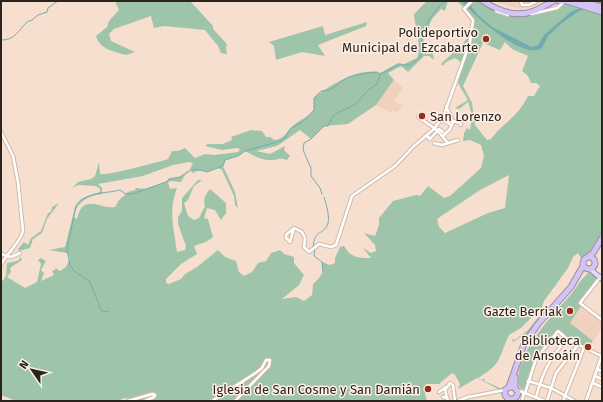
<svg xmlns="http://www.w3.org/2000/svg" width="603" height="402" viewBox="0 0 603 402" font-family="'Fira Sans',sans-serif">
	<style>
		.built { fill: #f0d1bd }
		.green { fill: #9ec5aa; fill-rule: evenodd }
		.water { fill: #74abb0 }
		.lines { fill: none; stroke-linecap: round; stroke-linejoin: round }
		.stream { stroke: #74abb0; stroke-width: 1 }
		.minor-casing { stroke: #cfb9aa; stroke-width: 4.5 }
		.major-casing { stroke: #988ca8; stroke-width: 6 }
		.highway-casing { stroke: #988ca8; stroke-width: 7 }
		.minor { stroke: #fff; stroke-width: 2.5 }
		.major { stroke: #e5dcf8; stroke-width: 4 }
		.highway { stroke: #d3c4f3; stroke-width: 5 }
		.poi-dot { fill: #972d1a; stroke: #fdefe5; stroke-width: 1.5 }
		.labels { text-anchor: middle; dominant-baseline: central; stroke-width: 3; stroke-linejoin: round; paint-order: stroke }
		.poi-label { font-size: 13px; fill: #2b231d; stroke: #fdefe5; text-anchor: end }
	</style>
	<rect width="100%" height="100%" fill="#f7dfd0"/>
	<g class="built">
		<polygon points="492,1 543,1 536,6 521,9"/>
		<polygon points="394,80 403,88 394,101 403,106 397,113 393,110 390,113 376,105"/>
		<polygon points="581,306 602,321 602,329 593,341 570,323"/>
	</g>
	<g class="green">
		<path d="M115 1H190L213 26V29L227 44 226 48 227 54 221 53 218 46 205 30 164 26 154 28 151 16 114 29 109 34 111 41 135 52 126 55C115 52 99 49 96 36L107 27 109 21 119 10Z"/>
		<path d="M427 1H448L445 11 441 9 432 19 423 40 429 49 432 47 434 60 429 56H424L408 72 401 66 388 73 394 80 376 105 348 124 324 126 311 139 300 130 277 146 256 151 270 154 285 146 284 150 290 156 287 160C280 157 277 160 271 160 262 161 253 155 245 151L238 156 225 160 223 166 235 192 238 208 235 205 234 196 222 170 218 168 207 172 200 170 194 172 195 174 190 171 185 175 181 182 172 181 168 182 170 189 177 188C168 210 174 229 177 252L185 250 186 246 178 224V217L182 211V198L198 180H202L194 186 188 200 184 203 188 216 194 220 199 218 205 206C203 199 205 195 210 189L226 203V213L221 220 215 210 207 208 204 218 208 219 213 237 206 242 194 246 197 254 181 264 166 279V283L169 284 181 279 185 274 197 267 218 250 225 257 236 261 239 272 244 276 252 272 258 263 266 261 271 253 280 250 284 254 294 257V263L304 275 299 285 282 299 296 297 304 301 312 295 313 284C321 277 324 273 322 262L330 265 335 263V258L340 247 344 246C351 258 358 258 371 258L363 248 371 253 376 251 375 245 364 233 375 236 379 225V218L393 201 416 195 420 196 428 186 444 198 450 196 481 168 484 156 481 145 470 140 463 141 464 133 467 128 470 130 472 117 469 104 468 102 459 109 455 108 468 100C458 83 454 82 461 62L455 58 446 62 443 66 441 64C454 51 473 39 474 19L457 1H483L518 17 555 10 564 2C577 5 589 1 602 1L597 6 596 13 602 14V232L590 251 581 258 578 253 573 257 568 268 544 301 542 306 543 308 548 309 527 334V333L507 346 513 342 512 339 515 340 528 330 541 314 540 309 521 328 509 335C498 358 503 363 478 378L482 380 485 378 484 381 500 388 505 387 502 390 492 392 498 389 477 378 458 389 460 384 455 375 452 373 439 384H426L425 394 427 401H127L132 399 124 398 118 401H16L1 395V279L3 281 6 275 7 263 17 261 20 259 19 255 22 260 10 268 11 272 7 277 25 288 37 282 41 264 38 260 41 258 46 261 41 270 44 273 41 281 54 275 52 271 56 269 53 266 60 271 66 267 70 258 67 253 49 250 65 247 75 207 81 199 100 192V189L96 186 78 185 72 188 78 182 91 179 95 176 99 162 100 174C107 176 158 162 168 159L172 151H178L185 148 195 158 205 154 214 155 238 152 240 149 237 148 222 150 205 146 208 144H223L232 140 231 137 251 130 262 131 266 137H270L275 140C286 138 287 130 295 124 302 119 309 116 314 110V98C328 86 361 66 380 73L398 63 404 64 417 58C422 43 415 29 414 14ZM505 42 512 49 528 56 522 71 528 76 531 83H536L540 86 534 96H528C517 118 504 122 491 139L487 140 475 125 472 103 463 86 483 43 500 50ZM189 162 193 163 189 171 180 177 169 179 166 182 146 189 136 188 135 190 128 192 119 200 115 207C101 210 83 192 77 219L74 217C76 202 88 196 102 194V188L98 184 143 176 173 165ZM509 175 505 208 488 213 445 233 439 227 437 219 480 190Z"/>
		<polygon points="367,22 366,26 318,45 325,56 302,52 276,60 274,46 269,42 323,26 325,35"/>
		<polygon points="59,203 47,219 42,233 33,239 30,248 19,251 18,249 24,242 28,245 31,238 41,231 48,213 51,212 52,207"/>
		<path d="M591 271 598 277 578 303 581 306 570 323 593 341 587 348 568 338 558 329 535 357 524 390 520 388C510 357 554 314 573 292 578 285 583 276 591 271Z"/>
	</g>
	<path class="water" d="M461 1H467L478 15 492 27 532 47 538 45 544 35 572 11 598 1 586 9 579 11 562 23 548 36 542 48C523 61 474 15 461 1Z"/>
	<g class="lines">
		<g class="stream">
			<path d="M1 40C14 41 19 30 27 22L32 20 38 15 47 12 48 8 58 1"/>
			<path d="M422 42C423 25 433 12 445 1"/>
			<polyline points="381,74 398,65 410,65 421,57 422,50"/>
			<path d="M193 170H200L207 172 223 166 225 160 238 156 245 151 281 141 285 138 290 129 305 120 314 110V98L321 91C333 92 339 81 349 77 357 74 368 73 377 72L381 75"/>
			<polyline points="322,194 320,188 311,176 311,168 303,150 304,143 311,139 324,126 328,126 334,115 357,103 368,90 377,84 380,75"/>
			<path d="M313 247C315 229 321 236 327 226 331 219 326 204 324 197"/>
			<polyline points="315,249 314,256 322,262 323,271"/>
			<path d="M109 311 102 312 90 282 74 271 70 265 67 249 76 206C86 191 105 194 120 190L126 194H132L166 182 169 179 180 177 189 171"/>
		</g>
		<defs>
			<g id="minor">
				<polyline points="521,1 522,5 529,5 537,1"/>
				<polyline points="496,11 508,15"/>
				<polyline points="531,14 557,8 564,2"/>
				<polyline points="418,117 437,130 448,143"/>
				<polyline points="440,121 445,121 451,125"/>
				<polyline points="453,121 460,123 461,125"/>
				<path d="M1 132 13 156 18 182 23 231C20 243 6 254 1 265"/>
				<polyline points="426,135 430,139 439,129 443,132"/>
				<polyline points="443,136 450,129 453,122 446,106"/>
				<polyline points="434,143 442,145 458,140"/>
				<polyline points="290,242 286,238 286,235 294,228 302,232 305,238 304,247 309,252 319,244 331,247 336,245 352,196 395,166 414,146 434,129 444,115 470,42 473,20 464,9 472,1"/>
				<polyline points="290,242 294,228"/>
				<polyline points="1,254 11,257 20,253"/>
				<polyline points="602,275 580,303 602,320"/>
				<polyline points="597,369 602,371"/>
				<polyline points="595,376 602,379"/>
				<polyline points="528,381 551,388 575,401"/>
				<polyline points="593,383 602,387"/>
				<polyline points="517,390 545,401"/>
				<polyline points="439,392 446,387"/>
				<polyline points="525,393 536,359 558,331 567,339 601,356"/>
				<polyline points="443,397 447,398 448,401"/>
				<path d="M536 397C543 372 549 359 567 339"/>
				<polyline points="447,398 445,390 450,383 453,385 455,401"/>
				<polyline points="128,401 152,394 155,395 154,397 145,401"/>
				<polyline points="212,401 257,372 262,368 266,360 270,360 269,366 235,401"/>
				<polyline points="458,401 468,397 505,390"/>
				<polyline points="522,401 524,393"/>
				<polyline points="547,401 556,373 578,345"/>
				<polyline points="563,401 584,348"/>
				<polyline points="586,401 602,355"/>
			</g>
			<polyline id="major" points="590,269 602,279"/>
			<g id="highway">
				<path d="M483 1C498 11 516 18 534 11 541 8 547 4 554 1"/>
				<polyline points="559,1 565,1"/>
				<polyline points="567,1 602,12"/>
				<polyline points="579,1 602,7"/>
				<polyline points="589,256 593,253 602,238"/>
				<circle cx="589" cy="263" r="6"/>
				<polyline points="515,377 515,388"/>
				<polyline points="509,387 524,344 538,324 571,287 583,266"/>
				<polyline points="512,401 517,396 518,392 514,387 509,387 505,390 505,395 508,399 514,399"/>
			</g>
		</defs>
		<use href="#minor" class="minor-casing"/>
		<use href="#major" class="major-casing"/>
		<use href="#highway" class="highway-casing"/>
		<use href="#minor" class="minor"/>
		<use href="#major" class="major"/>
		<use href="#highway" class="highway"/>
	</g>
	<g class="poi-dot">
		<circle cx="486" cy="39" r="4"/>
		<circle cx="422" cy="116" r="4"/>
		<circle cx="570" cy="311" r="4"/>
		<circle cx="588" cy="347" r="4"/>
		<circle cx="428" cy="389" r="4"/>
	</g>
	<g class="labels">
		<g class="poi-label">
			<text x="478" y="32">Polideportivo<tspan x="478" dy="15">Municipal de Ezcabarte</tspan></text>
			<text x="430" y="116" text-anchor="start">San Lorenzo</text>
			<text x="562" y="311">Gazte Berriak</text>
			<text x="580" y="340">Biblioteca<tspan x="580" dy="15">de Ansoáin</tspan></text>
			<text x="420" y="389">Iglesia de San Cosme y San Damián</text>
		</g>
	</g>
	<rect width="603" height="402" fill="none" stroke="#2b231d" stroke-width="4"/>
	<g transform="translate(32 370) rotate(304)" stroke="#fdefe5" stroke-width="3" paint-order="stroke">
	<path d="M0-3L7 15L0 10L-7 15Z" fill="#2b231d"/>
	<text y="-6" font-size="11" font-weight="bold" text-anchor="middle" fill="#2b231d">N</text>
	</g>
</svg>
